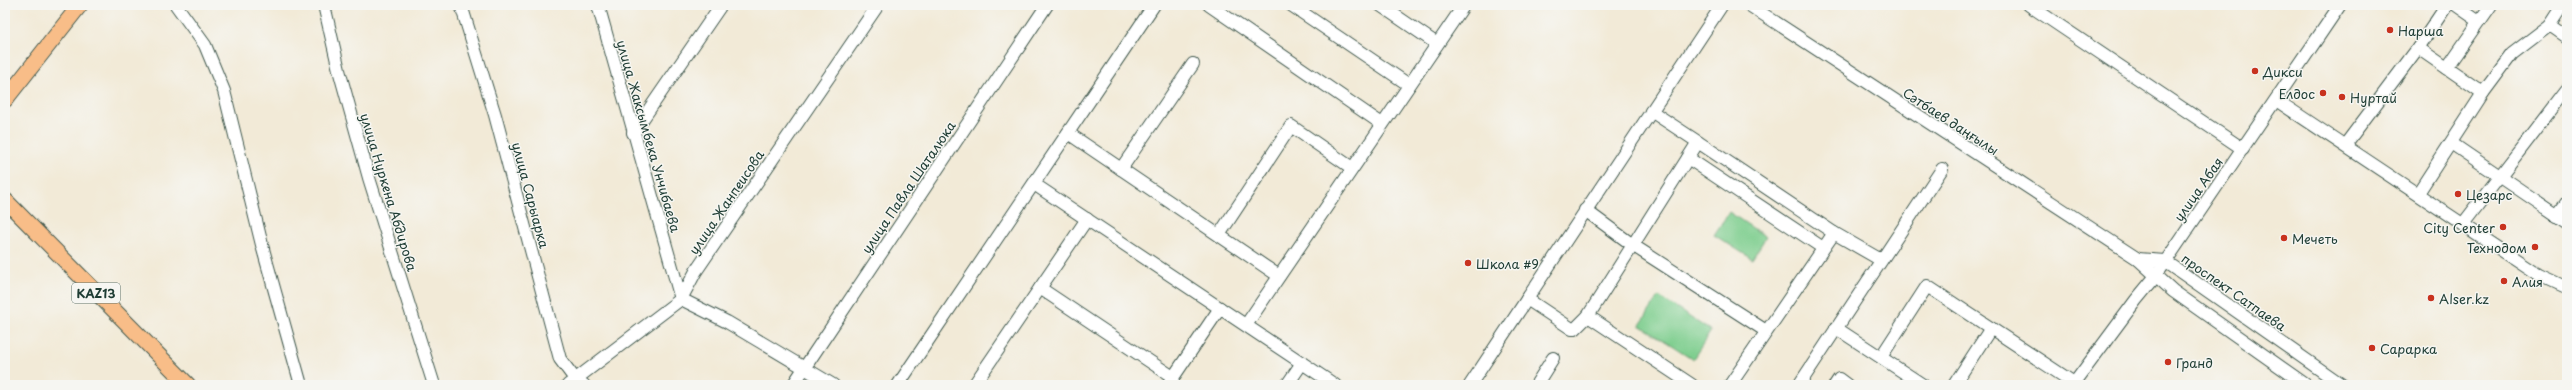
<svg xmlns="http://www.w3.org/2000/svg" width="2572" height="390" viewBox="0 0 2572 390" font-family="'Playpen Sans',sans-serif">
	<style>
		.green { fill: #7ece8e; stroke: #4e8661 }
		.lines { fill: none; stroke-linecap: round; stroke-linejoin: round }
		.minor-casing { stroke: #3f574c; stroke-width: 14 }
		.major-casing { stroke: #3f574c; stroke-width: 17 }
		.minor { stroke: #fff; stroke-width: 12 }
		.major { stroke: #f8bd88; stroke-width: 15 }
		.poi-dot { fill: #c8321e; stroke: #f6f6f2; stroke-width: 1.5 }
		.labels { text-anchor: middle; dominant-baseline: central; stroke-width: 3; stroke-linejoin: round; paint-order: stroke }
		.shield { fill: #f6f6f2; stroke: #60746d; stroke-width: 1 }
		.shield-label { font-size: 12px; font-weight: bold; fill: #1f3d34 }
		.poi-label { font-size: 13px; fill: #1f3d34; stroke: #f6f6f2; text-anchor: start }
		.street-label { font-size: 13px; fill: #1f3d34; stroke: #f6f6f2 }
	</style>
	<rect width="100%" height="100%" fill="#f6f6f2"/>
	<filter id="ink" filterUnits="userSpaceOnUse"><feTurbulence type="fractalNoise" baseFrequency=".025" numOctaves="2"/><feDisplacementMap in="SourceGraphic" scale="8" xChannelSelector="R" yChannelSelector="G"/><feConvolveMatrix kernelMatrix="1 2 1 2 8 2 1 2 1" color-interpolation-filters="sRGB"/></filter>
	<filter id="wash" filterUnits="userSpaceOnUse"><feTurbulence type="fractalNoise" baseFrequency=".012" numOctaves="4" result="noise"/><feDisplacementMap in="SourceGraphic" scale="16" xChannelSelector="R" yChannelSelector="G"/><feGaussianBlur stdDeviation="0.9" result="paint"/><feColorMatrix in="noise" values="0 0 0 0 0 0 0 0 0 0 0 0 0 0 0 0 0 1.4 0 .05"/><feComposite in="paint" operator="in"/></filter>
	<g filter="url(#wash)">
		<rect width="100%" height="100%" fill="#f2ead7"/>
		<g class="green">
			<polygon points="1729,212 1766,237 1752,259 1714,235"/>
			<polygon points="1659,297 1711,331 1693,359 1640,325"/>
		</g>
	</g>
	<g filter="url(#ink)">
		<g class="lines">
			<defs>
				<g id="minor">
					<polyline points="176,5 205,45 224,91 263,249 301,385"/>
					<polyline points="324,5 339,70 369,178 434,385"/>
					<polyline points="461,5 495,115 560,359 575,379 584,385"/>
					<polyline points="598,5 681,299 727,322 833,385"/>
					<polyline points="1209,5 1382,124"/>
					<polyline points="1291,5 1409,85"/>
					<polyline points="1380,5 1437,44"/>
					<polyline points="1749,5 2138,259 2173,291 2306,385"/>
					<polyline points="2029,5 2243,149"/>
					<polyline points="2456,5 2479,21"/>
					<polyline points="2550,25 2567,37"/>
					<polyline points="2447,68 2491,5"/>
					<polyline points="2483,93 2512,54 2550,25 2563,5"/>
					<polyline points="2276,100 2539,275 2567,288"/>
					<polyline points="633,133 721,5"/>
					<polyline points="1068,133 1279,276"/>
					<polyline points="1698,142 1834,233 1730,385"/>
					<polyline points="2451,143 2567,222"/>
					<polyline points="2345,145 2418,48"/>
					<polyline points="1688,158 1823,248"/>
					<polyline points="1121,169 1193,64"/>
					<polyline points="1034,184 1335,385"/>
					<polyline points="2418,193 2483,93 2418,48 2447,5"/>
					<polyline points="1585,210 1634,246 1766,331"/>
					<polyline points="2557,216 2567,202"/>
					<polyline points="2463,224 2567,89"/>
					<polyline points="1834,233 1881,260"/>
					<polyline points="1219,235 1291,126 1352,168"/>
					<polyline points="2138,259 2165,261 2342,385"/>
					<polyline points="1040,288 1173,377"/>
					<polyline points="1527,299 1572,329 1575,329 1588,316 1698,142 1651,111"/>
					<polyline points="1588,316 1692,385"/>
					<polyline points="1246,325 1464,5"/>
					<polyline points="1836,328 1923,385"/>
					<polyline points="1881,357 1927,286 2074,383"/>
					<polyline points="568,385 681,299 696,271 878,5"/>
					<polyline points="793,385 1047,5"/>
					<polyline points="898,385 1154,5"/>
					<polyline points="974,385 1087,219"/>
					<polyline points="1168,385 1220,308"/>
					<polyline points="1287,385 1302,363"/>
					<polyline points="1470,385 1722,5"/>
					<polyline points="1536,385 1553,358"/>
					<polyline points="1799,385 1942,169"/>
					<polyline points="1835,385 1839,379 1847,385"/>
					<polyline points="1954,385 1991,328"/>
					<polyline points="2073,385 2136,300 2155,277 2340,5"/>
				</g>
				<g id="major">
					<polyline points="5,100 80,5"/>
					<polyline points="5,200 188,385"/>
				</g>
			</defs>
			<use href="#minor" class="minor-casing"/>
			<use href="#major" class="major-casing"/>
			<use href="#minor" class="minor"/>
			<use href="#major" class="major"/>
		</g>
	</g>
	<g class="poi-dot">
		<circle cx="2390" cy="30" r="4"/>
		<circle cx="2255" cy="71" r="4"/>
		<circle cx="2323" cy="93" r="4"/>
		<circle cx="2342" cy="97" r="4"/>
		<circle cx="2458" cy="194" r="4"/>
		<circle cx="2503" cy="227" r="4"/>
		<circle cx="2284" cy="238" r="4"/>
		<circle cx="2535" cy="247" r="4"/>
		<circle cx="1468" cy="263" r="4"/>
		<circle cx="2504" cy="281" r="4"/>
		<circle cx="2431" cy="298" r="4"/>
		<circle cx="2372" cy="348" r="4"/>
		<circle cx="2168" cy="362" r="4"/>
	</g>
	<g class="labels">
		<rect class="shield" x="72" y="283" width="48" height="20" rx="3"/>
		<g class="shield-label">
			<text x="96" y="293">KAZ13</text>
		</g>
		<g class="poi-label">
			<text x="2398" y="30">Нарша</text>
			<text x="2263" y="71">Дикси</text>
			<text x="2315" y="93" text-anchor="end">Елдос</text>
			<text x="2350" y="97">Нуртай</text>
			<text x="2466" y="194">Цезарс</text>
			<text x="2495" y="227" text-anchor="end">City Center</text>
			<text x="2292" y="238">Мечеть</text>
			<text x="2527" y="247" text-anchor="end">Технодом</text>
			<text x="1476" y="263">Школа #9</text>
			<text x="2512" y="281">Алия</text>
			<text x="2439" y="298">Alser.kz</text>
			<text x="2380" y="348">Сарарка</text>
			<text x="2176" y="362">Гранд</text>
		</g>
		<g class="street-label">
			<text transform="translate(1951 121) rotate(33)">Сәтбаев даңғылы</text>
			<text transform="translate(649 136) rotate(74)">улица Жаксымбека Унчибаева</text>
			<text transform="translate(908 187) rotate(-56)">улица Павла Шаталюка</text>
			<text transform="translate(2198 189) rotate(-55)">улица Абая</text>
			<text transform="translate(389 192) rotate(73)">улица Нуркена Абдирова</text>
			<text transform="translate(531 195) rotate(75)">улица Сарыарка</text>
			<text transform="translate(726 202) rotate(-56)">улица Жанпеисова</text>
			<text transform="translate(2234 292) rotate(35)">проспект Сатпаева</text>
		</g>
	</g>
	<rect width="2572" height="390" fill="none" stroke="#f6f6f2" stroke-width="20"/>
</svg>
